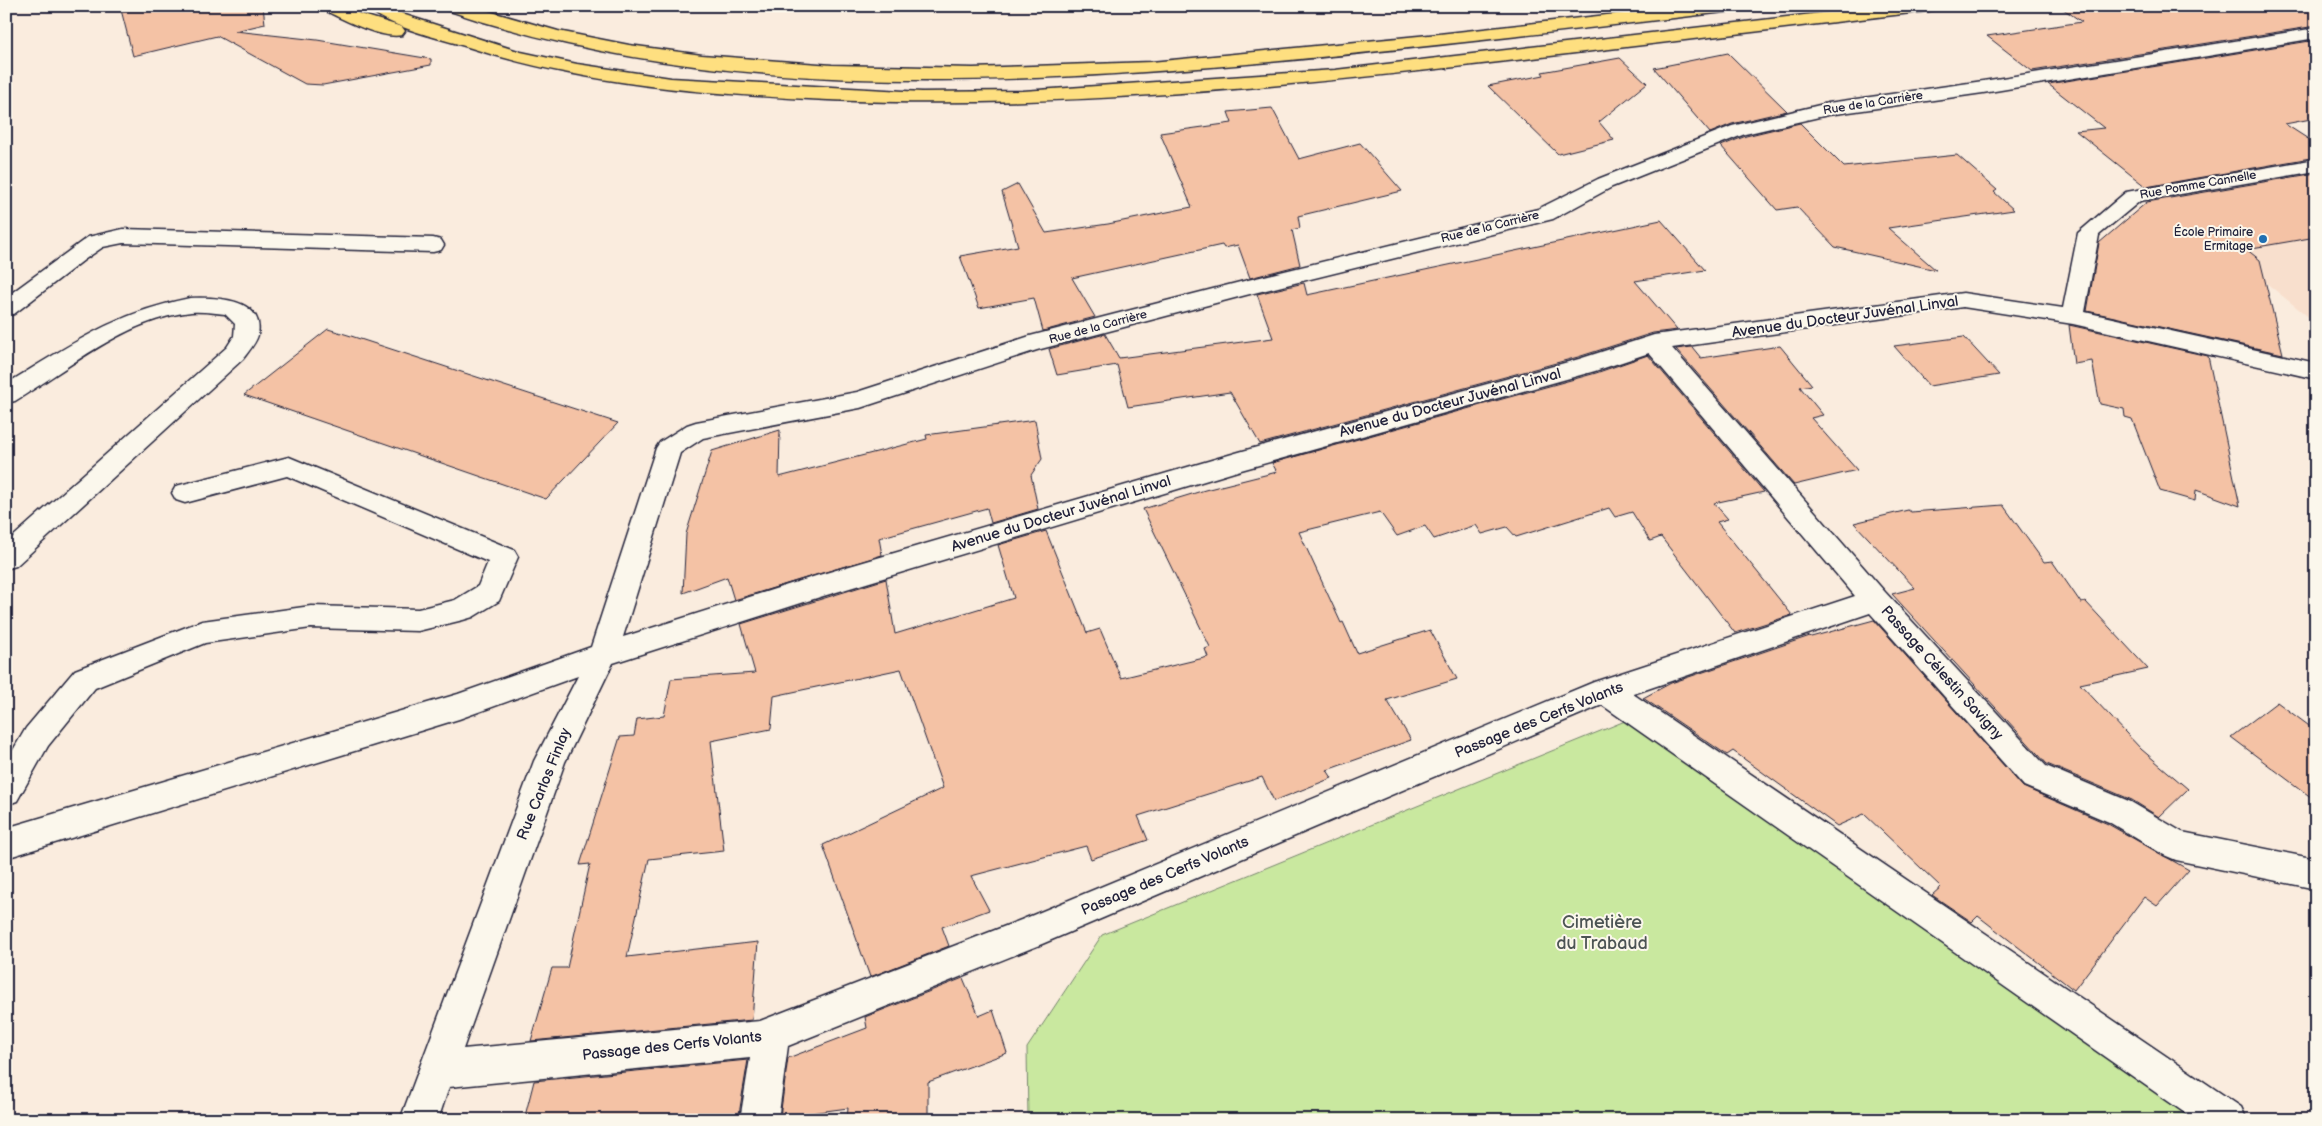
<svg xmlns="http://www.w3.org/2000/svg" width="2322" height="1126" viewBox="0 0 2322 1126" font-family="'Balsamiq Sans',sans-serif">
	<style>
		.built { fill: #f8dfcd }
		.green { fill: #c9e89f; stroke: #76856d }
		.building { fill: #f4c2a5; stroke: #22223b }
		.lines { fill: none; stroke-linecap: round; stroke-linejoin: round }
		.minor-casing { stroke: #22223b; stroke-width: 3 }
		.highway-casing { stroke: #22223b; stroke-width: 3 }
		.minor { fill: #fbf7ec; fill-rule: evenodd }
		.highway { fill: #fedf80; fill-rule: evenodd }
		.poi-dot { fill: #1f6fb2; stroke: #fbf7ec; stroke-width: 2 }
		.labels { text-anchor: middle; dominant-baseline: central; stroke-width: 4; stroke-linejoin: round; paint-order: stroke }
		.far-street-label { font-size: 12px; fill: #22223b; stroke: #fbf7ec }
		.far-poi-label { font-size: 12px; fill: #22223b; stroke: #fbf7ec; text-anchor: end }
		.street-label { font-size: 15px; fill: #22223b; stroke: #fbf7ec }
		.near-park-label { font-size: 18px; fill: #4c5454; stroke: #fbf7ec }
	</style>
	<rect width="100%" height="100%" fill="#faecde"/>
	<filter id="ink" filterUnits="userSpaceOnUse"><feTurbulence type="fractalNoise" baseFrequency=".02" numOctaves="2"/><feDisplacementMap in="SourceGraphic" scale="10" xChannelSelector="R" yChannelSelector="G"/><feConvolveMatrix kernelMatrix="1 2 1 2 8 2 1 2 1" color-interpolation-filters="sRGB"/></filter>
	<g filter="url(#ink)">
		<polygon class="built" points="2316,180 2316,323 2194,225"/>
		<polygon class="green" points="1625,721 2201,1120 1028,1120 1027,1048 1102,935"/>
		<g class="building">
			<polygon points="120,6 263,6 265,24 235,31 317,40 431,59 431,65 323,85 305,84 217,36 133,56"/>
			<polygon points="2059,6 2316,6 2316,26 2032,71 1987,36 2082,22"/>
			<polygon points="2316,40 2316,118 2285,124 2316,144 2316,157 2146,187 2076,131 2104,128 2048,84"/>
			<polygon points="1728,53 1787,111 1732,124 1710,133 1654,68"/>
			<polygon points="1620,58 1647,83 1599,122 1614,140 1558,154 1488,86 1544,75 1542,72"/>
			<polygon points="1272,108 1299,159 1360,143 1402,191 1298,216 1300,228 1292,230 1300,265 1250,278 1238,245 1224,248 1222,245 1072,278 1095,317 1043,331 1034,298 979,308 960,256 1018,246 1002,192 1018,184 1046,233 1108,224 1192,207 1160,133 1232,123 1228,112"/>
			<polygon points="1800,123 1844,167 1957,155 1997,190 1994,192 2014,210 1888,228 1936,270 1835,247 1797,207 1777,210 1721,146 1746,136"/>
			<polygon points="2316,173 2316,237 2246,249 2260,260 2283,354 2087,311 2099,243 2147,202"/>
			<polygon points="1661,220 1705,270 1635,281 1677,330 1653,333 1578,357 1260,444 1230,392 1128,407 1117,365 1057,375 1049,349 1105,334 1119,358 1273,338 1257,294 1304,283 1307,295"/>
			<polygon points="2069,325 2208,356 2240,506 2196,490 2195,501 2160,491 2132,419 2125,417 2124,409 2100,404 2092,361 2074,364"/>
			<polygon points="328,329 348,335 618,423 546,499 244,395"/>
			<polygon points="1964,337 1999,375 1929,386 1894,346"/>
			<polygon points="1780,346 1812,385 1800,387 1823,415 1811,418 1857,470 1794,485 1676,349 1692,347 1701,358"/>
			<polygon points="1648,355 1764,492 1714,503 1728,519 1717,522 1792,615 1735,633 1661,537 1650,541 1632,512 1615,517 1609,508 1516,537 1507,527 1482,534 1476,525 1434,539 1425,526 1397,536 1380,512 1299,532 1341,623 1343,622 1357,653 1430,630 1457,679 1387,700 1411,740 1327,770 1332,778 1274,801 1262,777 1138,816 1148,840 1091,859 1086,846 971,876 989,910 942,927 949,946 870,977 823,845 943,788 901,669 774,696 771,729 711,741 724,851 649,859 627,957 758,942 752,1020 531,1041 552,968 567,968 590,864 580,865 620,737 634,736 637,719 664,716 671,679 755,673 741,624 886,579 895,634 968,612 1014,598 998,545 1046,531 1087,633 1100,629 1121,678 1208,657 1205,649 1210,647 1143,509 1205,490 1277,472 1272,463 1596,373"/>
			<polygon points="1035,420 1042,459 1031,475 1038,509 991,523 987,508 879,538 882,555 734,600 727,577 683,593 686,534 712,451 780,430 779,477 927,439 926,435"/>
			<polygon points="2003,505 2044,562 2052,561 2081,603 2086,602 2148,669 2080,684 2141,749 2188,789 2159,817 2132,800 2047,764 1892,594 1915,588 1854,523 1908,510 1911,512"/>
			<polygon points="1874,620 2023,787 2108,824 2189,870 2157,906 2144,897 2074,990 1978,916 1972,922 1932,895 1941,887 1864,814 1837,826 1733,751 1727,755 1643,698 1671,683 1810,636 1811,637"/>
			<polygon points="2277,702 2316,731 2316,801 2231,737"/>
			<polygon points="963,978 979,1016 993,1010 1007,1053 928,1082 928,1120 847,1120 848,1108 780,1117 788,1058 867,1028 865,1017"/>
			<polygon points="748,1060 738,1120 524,1120 534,1081"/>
		</g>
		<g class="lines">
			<defs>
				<g id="minor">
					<path d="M2316 28V38L1983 93 1828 115 1745 134 1612 187 1553 219 1246 295 1037 350 860 408 703 438 680 453 623 637 819 575 1239 452 1579 359 1654 335 1963 293 2063 308 2078 233 2126 192 2316 159V171L2140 201 2099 235 2085 312 2316 363V379L2073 324 1963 307 1672 348 1885 592 2046 766 2131 802 2182 832 2316 859V889L2176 860 2164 855 2109 822 2024 786 1870 613 1633 694 2241 1107 2247 1120H2195L1602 705 1042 944 788 1046 778 1120H740L750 1058 449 1087 438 1120H400L534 761 578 676 459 719 6 858V828L458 694 591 647 656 448 660 442 687 425 696 422 857 392 1030 336 1244 281 1538 209 1598 179 1732 126 1828 103 1983 81ZM1649 353 1855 596 1594 682 1021 920 760 1021 463 1049 565 762 613 663 820 597 1241 470 1595 371Z"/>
					<polygon points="123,229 433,238 441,240 444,245 441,250 433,252 123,243 103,247 84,260 14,314 6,316 6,297 88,237"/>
					<path d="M190 298C215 297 265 298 258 335 256 343 248 352 243 359L16 566 6 569V543L227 347 234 336 235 324 225 314C214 313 202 311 191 312 126 319 69 368 15 401L6 403V384C71 345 114 313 190 298Z"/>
					<polygon points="289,457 514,550 518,557 499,601 473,617 463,620 418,631 311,628 205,643 95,688 48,746 17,801 6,805 6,762 26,728 75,670 202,621 311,606 418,609 455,600 478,586 488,562 287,476 185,503 176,500 172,493 176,486"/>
				</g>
				<g id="highway">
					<path d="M321 6H344L360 14 402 27 405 31 402 35C383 40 342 19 324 10Z"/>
					<path d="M365 6H388L405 15 521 52 577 64 671 78 922 92 1023 91 1335 70 1881 6H1937L1934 10 1928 11C1794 27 1660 43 1525 59 1294 86 1061 110 828 100 706 94 584 85 468 47 437 37 389 28 365 6Z"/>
					<path d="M444 6H471L558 31 629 45 702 55 832 65 973 68 1151 62 1439 34 1687 6H1742L1739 10 1733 11C1582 29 1431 47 1280 61 1005 86 711 101 447 10Z"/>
				</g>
			</defs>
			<use href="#minor" class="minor-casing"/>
			<use href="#highway" class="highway-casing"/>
			<use href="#minor" class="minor"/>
			<use href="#highway" class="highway"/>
		</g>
	</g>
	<circle class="poi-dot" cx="2263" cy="239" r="5"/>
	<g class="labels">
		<g class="far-street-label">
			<text transform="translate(1873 103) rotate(-9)">Rue de la Carrière</text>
			<text transform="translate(2198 185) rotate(-10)">Rue Pomme Cannelle</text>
			<text transform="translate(1490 227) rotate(-14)">Rue de la Carrière</text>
			<text transform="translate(1098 327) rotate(-15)">Rue de la Carrière</text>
		</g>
		<g class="far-poi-label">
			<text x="2253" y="232">École Primaire<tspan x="2253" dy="14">Ermitage</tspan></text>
		</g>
		<g class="street-label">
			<text transform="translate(1845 317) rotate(-8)">Avenue du Docteur Juvénal Linval</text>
			<text transform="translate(1450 403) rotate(-15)">Avenue du Docteur Juvénal Linval</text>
			<text transform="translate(1061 514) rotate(-17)">Avenue du Docteur Juvénal Linval</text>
			<text transform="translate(1942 673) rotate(48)">Passage Célestin Savigny</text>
			<text transform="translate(1539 720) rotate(-22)">Passage des Cerfs Volants</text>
			<text transform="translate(544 784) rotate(-68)">Rue Carlos Finlay</text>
			<text transform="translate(1165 876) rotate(-23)">Passage des Cerfs Volants</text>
			<text transform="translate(672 1046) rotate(-6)">Passage des Cerfs Volants</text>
		</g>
		<g class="near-park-label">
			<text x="1602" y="922">Cimetière<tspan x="1602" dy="21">du Trabaud</tspan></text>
		</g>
	</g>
	<rect width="2322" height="1126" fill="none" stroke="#fbf7ec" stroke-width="25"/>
	<rect x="12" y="12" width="2297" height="1101" fill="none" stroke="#22223b" stroke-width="2" filter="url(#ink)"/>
</svg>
